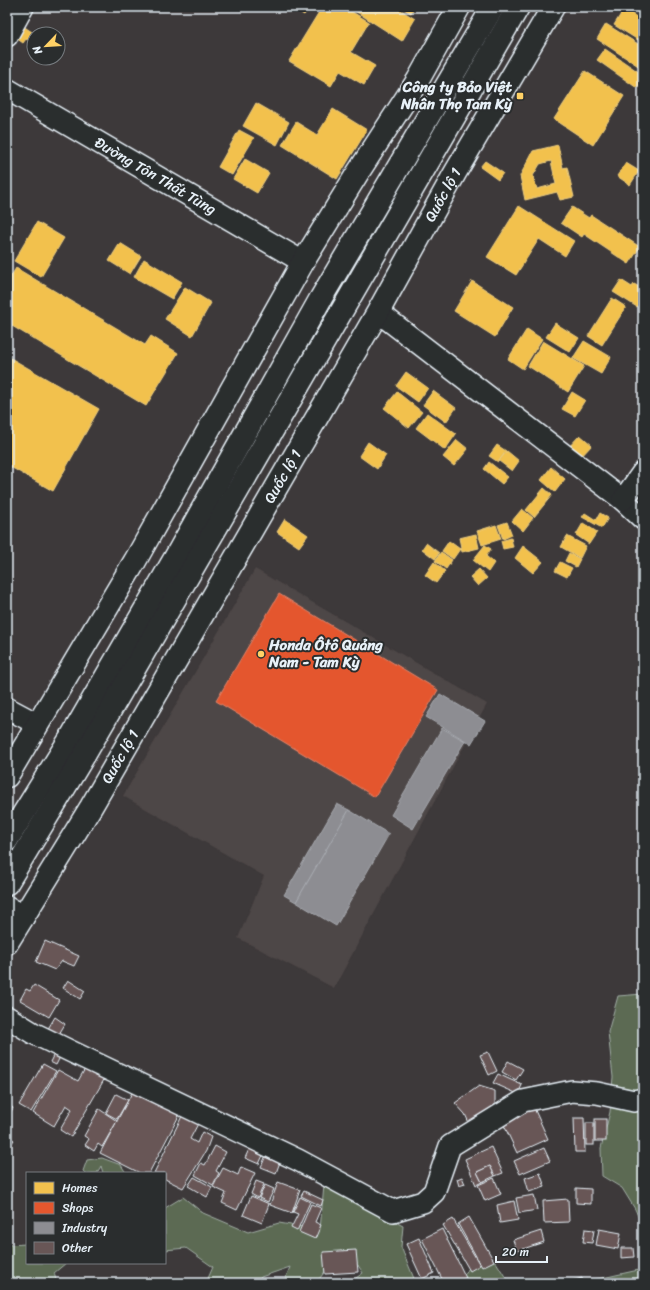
<svg xmlns="http://www.w3.org/2000/svg" width="650" height="1290" viewBox="0 0 650 1290" font-family="Sriracha,sans-serif">
	<style>
		.built { fill: #4d4646 }
		.green { fill: #5b6a53; stroke: #a2aea6 }
		.homes { fill: #f2c14e; stroke: #efcf81; fill-rule: evenodd }
		.shops { fill: #e4572e; stroke: #e5856b }
		.industry { fill: #8d8d92; stroke: #a8abb1 }
		.building { fill: #685656; stroke: #e8f1f8 }
		.lines { fill: none; stroke-linecap: round; stroke-linejoin: round }
		.minor-casing { stroke: #e8f1f8; stroke-width: 24 }
		.highway-casing { stroke: #e8f1f8; stroke-width: 25 }
		.minor { stroke: #2a2d2e; stroke-width: 21 }
		.highway { stroke: #2a2d2e; stroke-width: 22 }
		.poi-dot { fill: #ffd166; stroke: #2a2d2e; stroke-width: 1.5 }
		.labels { text-anchor: middle; dominant-baseline: central; stroke-width: 4; stroke-linejoin: round; paint-order: stroke }
		.poi-label { font-size: 15px; font-weight: bold; fill: #e8f1f8; stroke: #2a2d2e; text-anchor: end }
		.street-label { font-size: 15px; fill: #e8f1f8; stroke: #2a2d2e }
	</style>
	<rect width="100%" height="100%" fill="#3d393a"/>
	<filter id="ink" filterUnits="userSpaceOnUse"><feTurbulence type="fractalNoise" baseFrequency=".025" numOctaves="2"/><feDisplacementMap in="SourceGraphic" scale="8" xChannelSelector="R" yChannelSelector="G"/><feConvolveMatrix kernelMatrix="1 2 1 2 8 2 1 2 1" color-interpolation-filters="sRGB"/></filter>
	<g filter="url(#ink)">
		<polygon class="built" points="255,569 487,704 334,988 238,938 264,876 123,796"/>
		<g class="green">
			<polygon points="643,994 643,1222 641,1223 635,1209 622,1188 602,1176 601,1148 610,1112 613,1077 608,1032 618,996"/>
			<polygon points="102,1158 121,1165 126,1173 103,1173 101,1166 97,1173 85,1173 83,1171 87,1160"/>
			<polygon points="324,1185 403,1226 401,1247 415,1281 419,1283 349,1283 363,1273 352,1256 327,1269 316,1283 284,1283 290,1267 261,1277 257,1283 206,1283 213,1267 186,1248 165,1250 165,1208 183,1197 203,1213 248,1232 279,1223 320,1230"/>
			<polygon points="27,1244 27,1263 66,1263 54,1273 57,1283 7,1283 7,1245"/>
			<polygon points="480,1253 496,1262 509,1283 450,1283 461,1279"/>
			<polygon points="643,1269 643,1283 588,1283 589,1281"/>
		</g>
		<g class="homes">
			<polygon points="292,7 309,7 304,15"/>
			<polygon points="322,7 344,7 369,22 351,52 375,66 364,85 340,71 331,86 289,61"/>
			<polygon points="349,7 396,7 415,19 402,41"/>
			<polygon points="400,7 414,7 411,13"/>
			<polygon points="624,9 643,21 643,43 614,25"/>
			<polygon points="606,24 643,47 643,69 597,39"/>
			<polygon points="23,26 35,34 34,34 34,44 26,39 23,43 16,38"/>
			<polygon points="605,49 643,75 643,80 637,88 597,60"/>
			<polygon points="585,71 624,96 593,145 554,119"/>
			<polygon points="256,103 289,122 277,145 243,126"/>
			<polygon points="333,109 367,130 337,179 282,145 296,122 317,135"/>
			<polygon points="239,130 254,138 232,175 218,167"/>
			<path d="M558 145 563 168 567 167 574 197 560 200 557 192 525 200 520 176 533 151ZM551 161 556 184 537 189 533 176 540 164Z"/>
			<polygon points="245,159 269,173 257,193 233,179"/>
			<polygon points="485,161 503,173 498,180 480,167"/>
			<polygon points="626,163 639,171 630,185 617,176"/>
			<polygon points="519,206 574,241 565,256 539,239 516,275 487,257"/>
			<polygon points="572,207 589,218 591,215 640,247 629,264 584,234 582,237 561,223"/>
			<polygon points="37,222 64,238 41,277 14,261"/>
			<polygon points="120,243 141,256 130,274 109,261"/>
			<polygon points="144,259 182,282 172,299 134,277"/>
			<polygon points="16,268 145,345 151,336 178,353 146,406 7,323 7,282"/>
			<polygon points="621,280 632,287 634,284 643,289 643,297 637,307 613,292"/>
			<polygon points="472,281 513,307 495,337 454,311"/>
			<polygon points="185,287 211,303 192,336 165,319"/>
			<polygon points="612,298 626,307 602,345 588,336"/>
			<polygon points="555,323 579,338 570,352 546,337"/>
			<polygon points="527,329 542,339 523,369 508,359"/>
			<polygon points="543,341 584,366 568,392 528,366"/>
			<polygon points="584,341 611,357 601,374 573,358"/>
			<polygon points="7,356 99,409 53,491 7,465"/>
			<polygon points="406,372 428,388 418,402 396,386"/>
			<polygon points="433,391 456,408 446,422 423,405"/>
			<polygon points="397,392 422,412 409,428 384,408"/>
			<polygon points="572,392 585,400 575,416 562,409"/>
			<polygon points="427,413 456,434 445,450 416,428"/>
			<polygon points="580,435 592,445 579,459 567,449"/>
			<polygon points="457,440 468,449 454,466 443,457"/>
			<polygon points="368,442 386,455 377,469 359,456"/>
			<polygon points="497,445 506,451 498,462 489,456"/>
			<polygon points="507,451 519,461 512,471 499,461"/>
			<polygon points="489,462 508,477 502,484 484,469"/>
			<polygon points="551,467 565,479 555,492 541,480"/>
			<polygon points="544,488 552,495 534,517 526,510"/>
			<polygon points="522,509 533,518 523,531 512,521"/>
			<polygon points="585,513 596,520 600,513 608,518 602,528 582,517"/>
			<polygon points="285,519 308,535 299,547 277,532"/>
			<polygon points="507,522 512,535 503,539 498,525"/>
			<polygon points="583,523 597,532 589,544 576,535"/>
			<polygon points="496,525 501,539 482,545 477,531"/>
			<polygon points="476,534 479,548 462,552 459,538"/>
			<polygon points="567,536 586,546 580,558 561,547"/>
			<polygon points="511,538 513,547 503,549 501,541"/>
			<polygon points="449,541 460,549 453,559 442,551"/>
			<polygon points="426,543 439,553 435,559 422,549"/>
			<polygon points="485,545 491,549 486,556 494,563 488,572 473,560"/>
			<polygon points="523,546 543,562 533,573 515,558"/>
			<polygon points="441,552 452,560 446,569 435,561"/>
			<polygon points="569,553 580,559 576,567 565,561"/>
			<polygon points="434,562 445,571 436,583 425,575"/>
			<polygon points="560,562 572,568 567,577 555,571"/>
			<polygon points="479,569 487,578 478,586 470,577"/>
		</g>
		<polygon class="shops" points="279,594 438,690 375,797 216,701"/>
		<g class="industry">
			<polygon points="440,694 485,721 471,744 426,717"/>
			<polygon points="442,728 465,741 413,829 391,815"/>
			<polygon points="337,804 349,810 296,902 284,895"/>
			<polygon points="349,810 389,834 336,926 296,902"/>
		</g>
		<g class="building">
			<polygon points="45,941 79,956 74,966 62,961 55,970 36,962"/>
			<polygon points="68,980 85,991 80,999 63,988"/>
			<polygon points="34,985 59,1000 49,1017 20,1000 26,989 30,991"/>
			<polygon points="55,1017 65,1024 56,1039 46,1032"/>
			<polygon points="55,1052 61,1055 56,1065 50,1062"/>
			<polygon points="488,1052 497,1071 489,1075 480,1055"/>
			<polygon points="508,1061 523,1069 516,1080 502,1072"/>
			<polygon points="43,1064 56,1071 31,1112 19,1105"/>
			<polygon points="86,1067 105,1078 71,1137 60,1130 72,1109 66,1105 54,1126 33,1113 58,1070 78,1081"/>
			<polygon points="498,1074 522,1085 518,1094 493,1083"/>
			<polygon points="479,1086 495,1091 495,1104 494,1118 470,1125 465,1114 455,1103"/>
			<polygon points="135,1087 182,1110 149,1173 140,1173 100,1153"/>
			<polygon points="116,1094 128,1100 117,1119 106,1113"/>
			<polygon points="7,1104 13,1108 8,1116 7,1116"/>
			<polygon points="533,1106 548,1139 517,1153 502,1121"/>
			<polygon points="99,1109 117,1121 102,1147 98,1144 94,1151 85,1145 89,1139 84,1136"/>
			<polygon points="185,1110 201,1118 190,1139 197,1143 202,1132 211,1137 206,1151 183,1188 165,1179 165,1173 154,1173"/>
			<polygon points="574,1118 584,1118 585,1152 575,1152"/>
			<rect x="595" y="1119" width="11" height="22"/>
			<rect x="586" y="1123" width="8" height="22"/>
			<polygon points="7,1136 14,1140 8,1148 7,1148"/>
			<polygon points="251,1145 265,1151 259,1164 245,1158"/>
			<polygon points="215,1146 226,1152 216,1171 219,1173 213,1185 195,1175 201,1163 205,1165"/>
			<polygon points="491,1147 503,1173 495,1176 490,1166 477,1172 482,1182 476,1185 465,1159"/>
			<polygon points="544,1148 550,1161 520,1174 514,1161"/>
			<polygon points="267,1153 281,1159 276,1173 261,1167"/>
			<polygon points="490,1166 495,1176 482,1182 477,1172"/>
			<polygon points="241,1167 255,1173 237,1210 222,1203 226,1193 213,1187 223,1168 238,1175"/>
			<polygon points="540,1173 545,1187 529,1192 525,1178"/>
			<polygon points="194,1177 212,1187 207,1197 188,1186"/>
			<polygon points="462,1177 465,1184 459,1186 457,1179"/>
			<polygon points="494,1178 501,1194 485,1201 478,1185"/>
			<polygon points="256,1181 264,1184 258,1198 251,1194"/>
			<polygon points="278,1182 300,1190 292,1213 270,1205"/>
			<polygon points="265,1185 274,1189 268,1202 259,1198"/>
			<polygon points="576,1188 591,1189 591,1204 576,1203"/>
			<polygon points="304,1191 323,1200 321,1206 301,1196"/>
			<polygon points="534,1195 537,1210 519,1213 516,1198"/>
			<polygon points="251,1196 269,1204 262,1223 243,1215"/>
			<polygon points="300,1197 310,1202 297,1231 291,1228 298,1214 293,1212"/>
			<polygon points="568,1199 569,1222 544,1223 543,1201"/>
			<polygon points="514,1201 518,1220 500,1223 497,1205"/>
			<polygon points="311,1204 321,1208 315,1222 321,1225 315,1239 299,1232"/>
			<polygon points="469,1217 494,1261 482,1267 458,1224"/>
			<polygon points="453,1219 480,1265 470,1271 443,1225"/>
			<polygon points="442,1229 466,1278 456,1283 444,1283 422,1239"/>
			<polygon points="585,1229 594,1230 592,1243 583,1242"/>
			<polygon points="599,1229 621,1233 618,1249 596,1245"/>
			<polygon points="541,1231 544,1242 517,1251 513,1240"/>
			<polygon points="419,1238 434,1273 422,1279 406,1244"/>
			<polygon points="621,1248 633,1248 634,1257 621,1258"/>
			<polygon points="356,1250 358,1272 325,1274 323,1252"/>
			<polygon points="582,1278 583,1283 563,1283"/>
		</g>
		<g class="lines">
			<defs>
				<g id="minor">
					<polyline points="7,36 23,7"/>
					<path id="s1" d="M7 89 303 262"/>
					<polyline points="378,312 623,500 643,519"/>
					<polyline points="623,500 643,472"/>
					<polyline points="7,708 37,724"/>
					<polyline points="7,1017 33,1033 70,1051 298,1160 393,1211 423,1202 434,1192 450,1146 523,1101 572,1091 597,1093 634,1101 643,1099"/>
				</g>
				<g id="highway">
					<polyline points="7,776 135,561 303,262 357,174 418,80 459,7"/>
					<polyline points="7,840 70,739 175,558 321,298 493,7"/>
					<polyline points="7,883 86,752 518,7"/>
					<polyline points="7,907 23,917"/>
					<path id="s2" d="M7 943 91 807 378 312 455 173 553 7"/>
				</g>
			</defs>
			<use href="#minor" class="minor-casing"/>
			<use href="#highway" class="highway-casing"/>
			<use href="#minor" class="minor"/>
			<use href="#highway" class="highway"/>
		</g>
	</g>
	<g class="poi-dot">
		<rect x="516" y="92" width="8" height="8" rx="2"/>
		<circle cx="261" cy="654" r="4"/>
	</g>
	<g class="labels">
		<g class="poi-label">
			<text x="512" y="87">Công ty Bảo Việt<tspan x="512" dy="17">Nhân Thọ Tam Kỳ</tspan></text>
			<text x="269" y="645" text-anchor="start">Honda Ôtô Quảng<tspan x="269" dy="17">Nam - Tam Kỳ</tspan></text>
		</g>
		<g class="street-label">
			<text stroke="none"><textPath href="#s1" startOffset="172">Đường Tôn Thất Tùng</textPath></text>
			<text stroke="none"><textPath href="#s2" startOffset="866">Quốc lộ 1</textPath></text>
			<text stroke="none"><textPath href="#s2" startOffset="542">Quốc lộ 1</textPath></text>
			<text stroke="none"><textPath href="#s2" startOffset="218">Quốc lộ 1</textPath></text>
		</g>
	</g>
	<rect width="650" height="1290" fill="none" stroke="#2a2d2e" stroke-width="24"/>
	<rect x="12" y="12" width="626" height="1266" fill="none" stroke="#e8f1f8" stroke-width="1.5" filter="url(#ink)"/>
	<rect x="26" y="1172" width="140" height="92" fill="#2a2d2e" stroke="#767b7f"/>
	<rect x="34" y="1182" width="20" height="12" fill="#f2c14e" stroke="#767b7f"/>
	<text x="62" y="1192" font-size="12" fill="#e8f1f8">Homes</text>
	<rect x="34" y="1202" width="20" height="12" fill="#e4572e" stroke="#767b7f"/>
	<text x="62" y="1212" font-size="12" fill="#e8f1f8">Shops</text>
	<rect x="34" y="1222" width="20" height="12" fill="#8d8d92" stroke="#767b7f"/>
	<text x="62" y="1232" font-size="12" fill="#e8f1f8">Industry</text>
	<rect x="34" y="1242" width="20" height="12" fill="#685656" stroke="#767b7f"/>
	<text x="62" y="1252" font-size="12" fill="#e8f1f8">Other</text>
	<g transform="translate(46 46) rotate(245)"><circle r="19" fill="#2a2d2e" stroke="#767b7f"/>
	<path d="M0-3L7 15L0 10L-7 15Z" fill="#ffd166"/>
	<text y="-6" font-size="11" font-weight="bold" text-anchor="middle" fill="#e8f1f8">N</text>
	</g>
	<path d="M496 1256v6h51v-6" fill="none" stroke="#e8f1f8" stroke-width="2"/>
	<text x="502" y="1256" font-size="12" fill="#e8f1f8" stroke="#2a2d2e" stroke-width="3" paint-order="stroke">20 m</text>
</svg>
